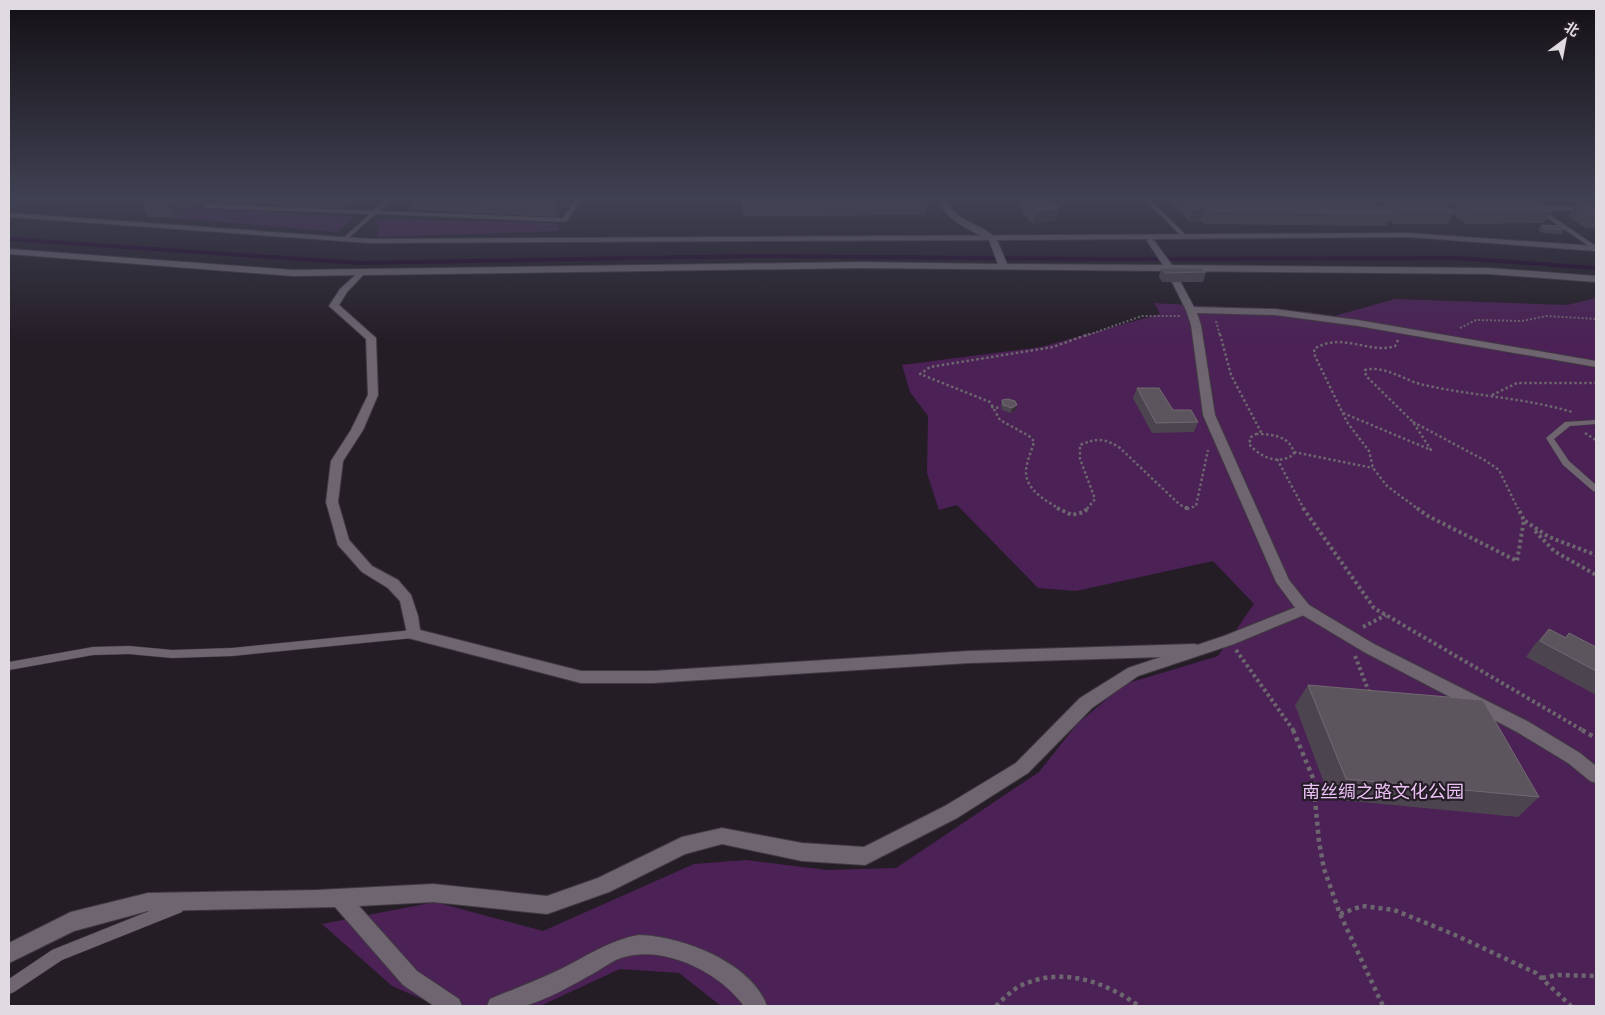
<svg xmlns="http://www.w3.org/2000/svg" width="1605" height="1015" viewBox="0 0 1605 1015" font-family="Jost,'Noto Sans SC',sans-serif">
	<style>
		.green { fill: #4c2156 }
		.lines { fill: none; stroke-linecap: round; stroke-linejoin: round }
		.stream { stroke: #1f0026; stroke-width: 4 }
		.lane-casing { stroke: #403a41; stroke-width: 1 }
		.street-casing { stroke: #403a41; stroke-width: 2 }
		.secondary-casing { stroke: #403a41; stroke-width: 2 }
		.path-far3 { stroke: #6c666e; stroke-width: 2; stroke-dasharray: 2 2; stroke-linecap: butt }
		.path-far2 { stroke: #6c666e; stroke-width: 2.5; stroke-dasharray: 2.5 2.5; stroke-linecap: butt }
		.path-far1 { stroke: #6c666e; stroke-width: 4; stroke-dasharray: 3 3; stroke-linecap: butt }
		.path { stroke: #6c666e; stroke-width: 4.5; stroke-dasharray: 4 4; stroke-linecap: butt }
		.lane { fill: #6e6570; fill-rule: evenodd }
		.street { fill: #6e6570; fill-rule: evenodd }
		.secondary { fill: #6e6570; fill-rule: evenodd }
		.wall { fill: #4c444e; fill-rule: evenodd }
		.shaded-wall { fill: #352e37 }
		.building { fill: #5c555e; stroke: #716a72 }
		.labels { text-anchor: middle; dominant-baseline: central; stroke-width: 4.5; stroke-linejoin: round; paint-order: stroke }
		.near-park-label { font-size: 18px; fill: #ecc2f6; stroke: #241d26 }
	</style>
	<rect width="100%" height="100%" fill="#241d26"/>
	<g class="green">
		<polygon points="192,208 354,217 337,232 175,218"/>
		<polygon points="377,219 558,223 560,231 378,237"/>
		<polygon points="1596,298 1596,1006 721,1006 679,973 620,969 540,1006 438,1006 392,986 322,924 435,902 543,931 694,864 746,860 827,870 896,868 1039,772 1077,724 1125,684 1218,656 1254,604 1213,561 1076,591 1038,588 957,505 939,510 927,473 928,416 910,392 902,365 1041,347 1160,314 1154,303 1309,312 1334,316 1395,299 1567,305"/>
	</g>
	<g class="lines">
		<polyline class="stream" points="9,239 359,263 752,256 1112,259 1459,258 1596,268"/>
		<defs>
			<g id="lane">
				<polygon points="386,200 392,200 380,211 563,218 575,200 581,200 567,221 565,222 376,214 345,241 342,239 343,238 370,214 207,208 204,206 207,204 373,211"/>
				<polygon points="1145,200 1151,200 1186,235 1186,237 1182,237"/>
				<polygon points="1523,200 1529,200 1539,206 1596,206 1596,210 1543,210 1596,246 1596,251 1534,209"/>
				<polygon points="1596,420 1596,424 1570,426 1554,439 1569,461 1596,485 1596,492 1593,491 1563,465 1546,438 1565,422"/>
				<polygon points="413,630 417,631 418,634 417,637 413,638 232,656 172,658 129,654 93,655 9,670 9,662 93,647 129,646 172,650 232,648"/>
				<polygon points="177,900 182,902 184,907 182,912 62,960 14,992 9,994 9,979 52,950"/>
			</g>
			<g id="street">
				<path d="M938 200H946C956 222 980 223 996 238L989 240C970 229 947 222 938 200Z"/>
				<polygon points="1169,265 1173,268 1194,307 1275,309 1358,320 1596,361 1596,367 1358,326 1275,315 1197,313 1201,325 1215,415 1289,580 1309,605 1374,644 1529,722 1580,753 1596,766 1596,783 1590,781 1568,763 1517,732 1364,652 1299,613 1276,582 1203,415 1191,325 1186,310 1165,268"/>
				<polygon points="361,270 365,273 347,292 339,305 376,338 378,395 363,430 343,461 338,502 349,540 372,566 398,580 411,595 418,616 420,630 581,671 653,671 969,651 1195,644 1200,646 1202,650 1200,654 1195,656 969,663 653,683 581,683 408,638 400,601 388,588 362,572 338,545 326,502 331,461 351,430 368,395 366,339 329,306 340,289"/>
			</g>
			<g id="secondary">
				<path d="M9 213 370 239 1408 233 1596 246V251L1408 237 1153 239 1172 265 1489 268 1596 276V282L1489 274 860 268 293 276 9 254V249L293 270 860 262 998 264 989 240 370 243 9 217ZM1149 239 1147 241 1163 265 1007 264 997 240Z"/>
				<polygon points="1304,604 1309,605 1311,609 1309,613 1234,644 1138,676 1092,708 1028,773 957,818 865,865 802,861 722,844 685,854 609,892 547,914 433,902 359,906 417,971 459,999 462,1006 434,1006 403,985 335,907 148,911 74,931 9,963 9,943 71,912 148,893 318,890 433,884 547,896 598,878 682,837 722,828 802,843 864,847 945,806 1016,763 1080,698 1128,668 1224,636"/>
				<path d="M639 935C682 936 752 963 767 1006H744C720 973 666 945 624 957 613 960 603 968 594 973 573 985 548 999 525 1006 514 1009 498 1006 487 1006L490 999C514 989 538 980 561 969 587 956 610 940 639 935Z"/>
			</g>
		</defs>
		<use href="#lane" class="lane-casing"/>
		<use href="#street" class="street-casing"/>
		<use href="#secondary" class="secondary-casing"/>
		<g class="path-far3">
			<polyline points="1216,321 1220,336"/>
			<polyline points="1460,328 1476,320 1522,321 1547,316 1596,319"/>
			<polyline points="1085,336 1142,316 1180,316"/>
		</g>
		<g class="path-far2">
			<polyline points="1220,334 1231,375 1262,434"/>
			<path d="M1398 340 1395 346C1370 355 1343 331 1314 349L1315 356 1347 422 1369 451 1373 468 1387 486 1418 509"/>
			<polyline points="1492,395 1517,383 1596,383"/>
			<polyline points="991,407 1001,408"/>
			<path d="M1343 413 1431 450 1413 422 1366 376 1365 370C1384 365 1402 379 1420 384 1470 396 1522 397 1572 412"/>
			<polyline points="1413,422 1486,461 1499,470 1518,509"/>
			<polyline points="1585,433 1596,440"/>
			<path d="M1256 434C1272 434 1291 436 1294 454 1279 466 1260 457 1249 444L1251 437Z"/>
			<polyline points="1294,452 1373,468"/>
			<polyline points="1277,459 1304,509"/>
			<path d="M1060 509C1046 501 1026 490 1026 472 1026 462 1032 451 1034 441L1029 436 1000 420 990 402 920 374 930 367 1053 347 1089 334"/>
			<path d="M1087 509 1095 499 1080 459V445C1096 438 1105 438 1120 448L1179 504 1187 509"/>
			<polyline points="1187,509 1196,506 1208,450"/>
		</g>
		<g class="path-far1">
			<polyline points="1057,508 1072,515 1084,512 1088,508"/>
			<polyline points="1185,508 1191,508"/>
			<polyline points="1303,508 1374,608 1584,731"/>
			<polyline points="1417,508 1428,516 1517,561 1524,520 1518,508"/>
			<polyline points="1525,521 1549,537 1596,555"/>
			<polyline points="1535,531 1554,551 1596,575"/>
			<polyline points="1363,627 1386,615"/>
			<polyline points="1236,650 1294,731"/>
			<polyline points="1355,656 1369,692"/>
		</g>
		<g class="path">
			<polyline points="1293,730 1313,778 1319,842 1324,869 1340,914 1383,1006"/>
			<polyline points="1582,730 1596,738"/>
			<polyline points="1340,914 1362,906 1394,910 1453,934 1536,973 1571,1006"/>
			<polyline points="1542,978 1558,975 1596,976"/>
			<path d="M996 1006C1003 999 1011 991 1020 986 1061 966 1104 981 1139 1006"/>
		</g>
		<use href="#lane" class="lane"/>
		<use href="#street" class="street"/>
		<use href="#secondary" class="secondary"/>
	</g>
	<g class="wall">
		<polygon points="204,200 175,218 149,217 142,204"/>
		<polygon points="221,200 355,200 344,209 222,202"/>
		<polygon points="409,200 570,200 557,217 412,210"/>
		<polygon points="1023,200 1057,220 1034,224 1021,213"/>
		<path d="M1175 200H1522L1552 211 1544 223 1466 224 1453 214 1448 224H1394L1389 220 1386 226 1204 224 1200 221 1190 222 1173 205ZM1375 202H1385L1383 208ZM1443 203H1457L1453 211Z"/>
		<polygon points="1550,200 1596,200 1596,203 1555,203"/>
		<polygon points="927,202 925,215 743,216 742,203"/>
		<polygon points="1575,203 1596,204 1596,229 1585,228 1568,216"/>
		<polygon points="1541,225 1564,229 1562,234 1543,233 1538,230"/>
		<polygon points="1161,268 1206,272 1203,282 1162,282 1159,277"/>
		<polygon points="1137,388 1173,410 1198,422 1194,432 1152,433 1133,398"/>
		<polygon points="1002,400 1016,410 1011,413 1002,410 1001,406"/>
		<polygon points="1549,629 1565,637 1569,633 1596,647 1596,695 1526,657 1535,644"/>
		<polygon points="1308,685 1539,797 1518,817 1330,799 1295,705"/>
	</g>
	<g class="shaded-wall">
		<polygon points="178,200 204,200 175,218 168,206"/>
		<polygon points="340,200 355,200 344,209"/>
		<polygon points="558,200 570,200 557,217 555,204"/>
		<polygon points="1059,208 1057,220 1034,224 1036,211"/>
		<polygon points="1204,208 1200,221 1190,222 1194,209"/>
		<polygon points="1017,405 1016,410 1011,413 1012,408"/>
	</g>
	<g class="building">
		<polygon points="149,200 178,200 168,206 142,204"/>
		<polygon points="464,200 558,200 555,204"/>
		<polygon points="742,200 926,200 927,202 742,203"/>
		<polygon points="1023,200 1050,200 1059,208 1036,211"/>
		<polygon points="1185,200 1370,200 1392,213 1208,211 1204,208 1194,209"/>
		<polygon points="1387,200 1440,200 1454,211 1400,211"/>
		<polygon points="1458,200 1536,200 1552,211 1473,211"/>
		<polygon points="1575,203 1596,204 1596,216 1593,216"/>
		<polygon points="1541,225 1560,226 1564,229 1545,229"/>
		<polygon points="1161,268 1202,268 1206,272 1165,273"/>
		<polygon points="1137,388 1159,388 1173,410 1191,410 1198,422 1156,423"/>
		<polygon points="1008,399 1015,401 1017,405 1012,408 1003,405 1002,400"/>
		<polygon points="1549,629 1566,638 1569,633 1596,647 1596,671 1540,641"/>
		<polygon points="1308,685 1483,700 1539,797 1346,779"/>
	</g>
	<linearGradient id="sky" x2="0" y2="1"><stop stop-color="#141015"/><stop offset="0.58" stop-color="#3f4052"/><stop offset="1" stop-color="#3f4052" stop-opacity="0"/></linearGradient>
	<rect width="1605" height="342" fill="url(#sky)"/>
	<g class="labels">
		<g class="near-park-label">
			<text x="1383" y="792">南丝绸之路文化公园</text>
		</g>
	</g>
	<rect width="1605" height="1015" fill="none" stroke="#e0dbe1" stroke-width="20"/>
	<g transform="translate(1565 40) rotate(32)" stroke="#241d26" stroke-width="4" paint-order="stroke">
	<path d="M0-4L9 19L0 12L-9 19Z" fill="#e0dbe1"/>
	<text y="-8" font-size="14" font-weight="bold" text-anchor="middle" fill="#e0dbe1">北</text>
	</g>
</svg>
